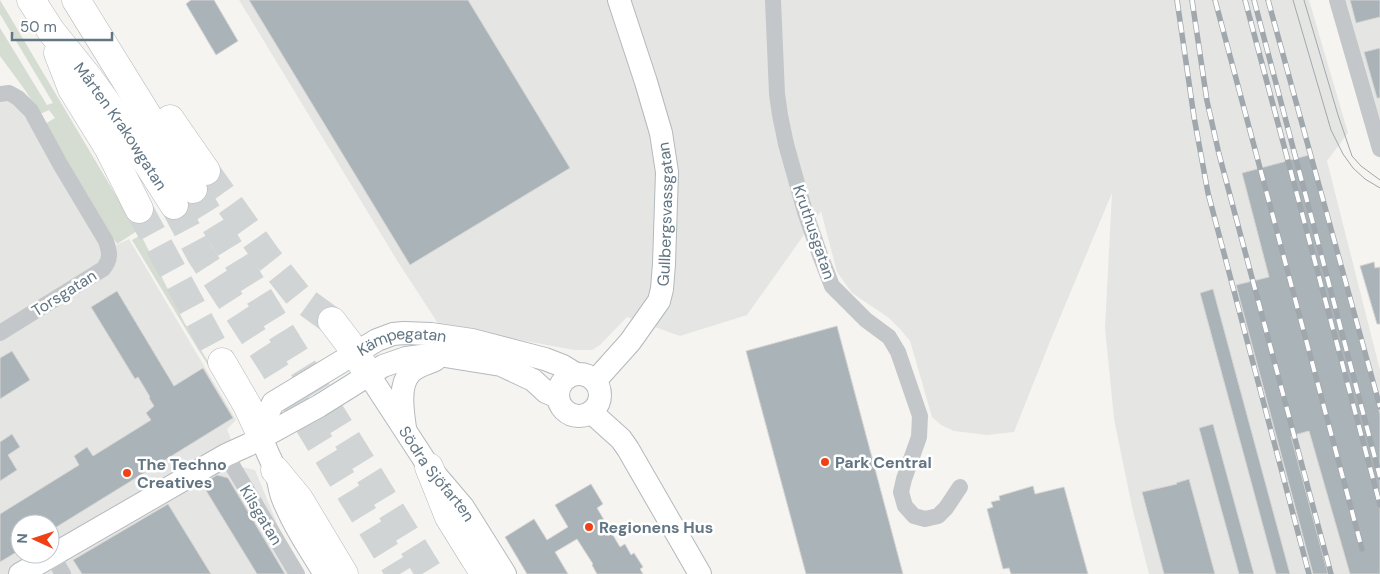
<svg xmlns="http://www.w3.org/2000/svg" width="1380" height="574" viewBox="0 0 1380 574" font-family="'DM Sans',sans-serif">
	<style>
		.built { fill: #e5e6e3; fill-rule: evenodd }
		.green { fill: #d5dcd1 }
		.building { fill: #aab3b8; stroke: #d6d5d3 }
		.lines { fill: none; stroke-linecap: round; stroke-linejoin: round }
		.highway-tunnel { stroke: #d0d4d5; stroke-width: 28; stroke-dasharray: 28 14; stroke-linecap: butt }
		.secondary-casing { stroke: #b3b9bd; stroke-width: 24 }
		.highway-casing { stroke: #b5b9bc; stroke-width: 29 }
		.street { stroke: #c3c7ca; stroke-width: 16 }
		.secondary { stroke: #fff; stroke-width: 22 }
		.highway { stroke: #fff; stroke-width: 28 }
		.tram { stroke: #a1a8ad; stroke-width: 1 }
		.rail-casing { stroke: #a1a8ad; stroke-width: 5.5 }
		.rail { stroke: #fff; stroke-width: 4; stroke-dasharray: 11; stroke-linecap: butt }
		.poi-dot { fill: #ef4115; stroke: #fff; stroke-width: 2 }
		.labels { text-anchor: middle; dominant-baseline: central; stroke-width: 5; stroke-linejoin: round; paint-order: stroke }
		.street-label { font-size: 16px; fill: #617583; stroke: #fff }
		.poi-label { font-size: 16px; font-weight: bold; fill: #617583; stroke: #fff; text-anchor: start }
	</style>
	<rect width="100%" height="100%" fill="#f5f4f0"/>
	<g class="built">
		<polygon points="239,0 1309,0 1348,133 1327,161 1380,370 1380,568 1361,574 1149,574 1132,507 1114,419 1105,328 1112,193 1051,339 1014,432 987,435 954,431 941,425 932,417 910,341 900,329 889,318 852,293 837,272 821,211 747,315 680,336 627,317 600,345 592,350 574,350 439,325 398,262"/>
		<polygon points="1332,0 1380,0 1380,160 1380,159"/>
		<path d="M0 101 17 104 103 244 114 246 129 239 236 420 227 429 242 467 255 470 286 545 303 574H0ZM20 524H50V554H20Z"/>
	</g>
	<g class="green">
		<polygon points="0,0 137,231 117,244 45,124 55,118 49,110 40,114 25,90 0,56 0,28 47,105 53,103 0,14"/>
		<polygon points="141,235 184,322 212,368 208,365 196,346 132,240"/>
	</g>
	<g class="building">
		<polygon points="191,0 214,0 238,41 216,55 186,4"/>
		<polygon points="249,0 468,0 570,168 410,265"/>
		<polygon points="1350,0 1380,0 1380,17 1356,23"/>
		<polygon points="1380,48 1380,98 1377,98 1364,52"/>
		<polygon points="1309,155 1380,414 1380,574 1350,574 1309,431 1291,436 1328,574 1313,574 1236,285 1269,277 1242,173"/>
		<polygon points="1374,262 1375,268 1380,267 1380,324 1377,324 1360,266"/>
		<polygon points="1213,289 1290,574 1276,574 1200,293"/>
		<polygon points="117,291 174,386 203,368 233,418 50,531 50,524 20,524 20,550 0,562 0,514 79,465 74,456 87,447 93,456 151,420 146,413 154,406 149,398 150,397 138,377 135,379 91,307"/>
		<polygon points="837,326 903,574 806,574 746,351"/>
		<polygon points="12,351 30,380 0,399 0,358"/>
		<polygon points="1213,424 1254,574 1239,574 1199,428"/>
		<polygon points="12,434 20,447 8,455 17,470 0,481 0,442"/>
		<polygon points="217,475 228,478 285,574 257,574 202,484"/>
		<polygon points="1189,479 1215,574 1164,574 1142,492 1177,484 1176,483"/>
		<polygon points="591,484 603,504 597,508 620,547 625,544 631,555 634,553 643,567 640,569 643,574 597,574 592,565 593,564 577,539 555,552 568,574 527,574 505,537 534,519 547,540 568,527 555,505"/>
		<polygon points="1033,486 1035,494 1064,487 1088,574 1011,574 1009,568 1003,569 987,509 993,507 991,502 1000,500 999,496"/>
		<polygon points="168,504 211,574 82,574 73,560"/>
	</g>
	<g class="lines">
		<g class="highway-tunnel">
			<polyline points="206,171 268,258 299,297 332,321"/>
			<polyline points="193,189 430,574"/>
			<polyline points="174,205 200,254 271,363 400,574"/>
			<polyline points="139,209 222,362"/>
		</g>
		<defs>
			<g id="secondary">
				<circle cx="579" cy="395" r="21"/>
				<path id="s1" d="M369 375 429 467 463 507 505 574"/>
				<path id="s2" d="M595 381 630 342 659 301 662 289 664 264 667 172 661 133 646 82 619 0"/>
				<polyline points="591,412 621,439 628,449 700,574"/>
				<path d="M405 428C403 413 398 386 410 373 416 366 426 364 435 360"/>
				<polyline points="20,574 226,455 248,445 319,406 383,366 406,358 429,355 445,356 501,365 533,380 546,392 558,397"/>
				<path id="s3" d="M325 574C310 550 294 526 283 499 279 490 279 479 275 469 271 459 264 448 262 436 261 424 268 414 273 403L377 340 393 334 404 333 431 334 472 340 545 359 563 366 576 374"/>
			</g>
			<g id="highway">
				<path id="s4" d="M31 0 51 31 88 77 127 131 174 205"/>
				<polyline points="76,0 193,189"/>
				<polyline points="58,53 72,89 109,149 139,209"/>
				<polyline points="170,119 206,171"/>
				<polyline points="332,321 348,342 369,375"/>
				<polyline points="222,362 247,405 262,437"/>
				<polyline points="429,467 449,517 475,559 485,574"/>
				<polyline points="275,470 299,499 344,574"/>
			</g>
		</defs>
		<use href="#secondary" class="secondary-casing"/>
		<use href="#highway" class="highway-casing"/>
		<g class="street">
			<polyline points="773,0 777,94 780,115 786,144 805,212 820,255 832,286 866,320 889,337 898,352 920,416 919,437 904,479 901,492 905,506 914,516 925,519 938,516 946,508 960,487"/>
			<polyline points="1337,0 1380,149"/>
			<path d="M0 94 9 93 18 98 31 111 60 164 106 241C110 253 111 259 103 269L0 333"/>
			<polyline points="226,455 297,574"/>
			<polyline points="52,555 63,574"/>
		</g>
		<use href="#secondary" class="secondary"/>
		<use href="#highway" class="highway"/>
		<g class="tram">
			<polyline points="1293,0 1331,130 1343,154 1353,168 1365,179 1380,188"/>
			<polyline points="1304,0 1338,115 1352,156 1361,166 1380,180"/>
		</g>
		<defs>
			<g id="rail">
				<polyline points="1177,0 1194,117 1208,193 1309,574"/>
				<polyline points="1192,0 1207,101 1219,154 1331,574"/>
				<polyline points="1215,0 1362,549"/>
				<polyline points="1245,0 1380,505"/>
				<polyline points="1254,0 1380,477"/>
				<polyline points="1268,0 1380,407"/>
			</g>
		</defs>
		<use href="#rail" class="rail-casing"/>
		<use href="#rail" class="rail"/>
	</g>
	<g class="poi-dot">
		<circle cx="825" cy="462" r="5"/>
		<circle cx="127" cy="473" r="5"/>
		<circle cx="589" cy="527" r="5"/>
	</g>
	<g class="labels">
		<g class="street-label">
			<text stroke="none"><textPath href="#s4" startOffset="155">Mårten Krakowgatan</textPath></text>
			<text stroke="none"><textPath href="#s2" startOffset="190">Gullbergsvassgatan</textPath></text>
			<text transform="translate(814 232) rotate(71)">Kruthusgatan</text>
			<text transform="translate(64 293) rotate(-32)">Torsgatan</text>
			<text stroke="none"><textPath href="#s3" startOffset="334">Kämpegatan</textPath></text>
			<text stroke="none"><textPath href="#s1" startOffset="120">Södra Sjöfarten</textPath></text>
			<text transform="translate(261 515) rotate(59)">Kilsgatan</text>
		</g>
		<g class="poi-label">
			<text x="835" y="462">Park Central</text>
			<text x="137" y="464">The Techno<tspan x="137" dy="18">Creatives</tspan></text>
			<text x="599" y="527">Regionens Hus</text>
		</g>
	</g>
	<g transform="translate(35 539) rotate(273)"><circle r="24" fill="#ffffff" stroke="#c0c8cd"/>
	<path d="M0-4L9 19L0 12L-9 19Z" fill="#ef4115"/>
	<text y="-8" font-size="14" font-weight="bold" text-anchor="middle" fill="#617583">N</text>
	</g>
	<path d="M12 32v8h100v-8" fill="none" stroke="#617583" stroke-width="2.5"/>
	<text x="20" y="32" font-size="15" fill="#617583" stroke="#ffffff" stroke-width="4" paint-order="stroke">50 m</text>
</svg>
